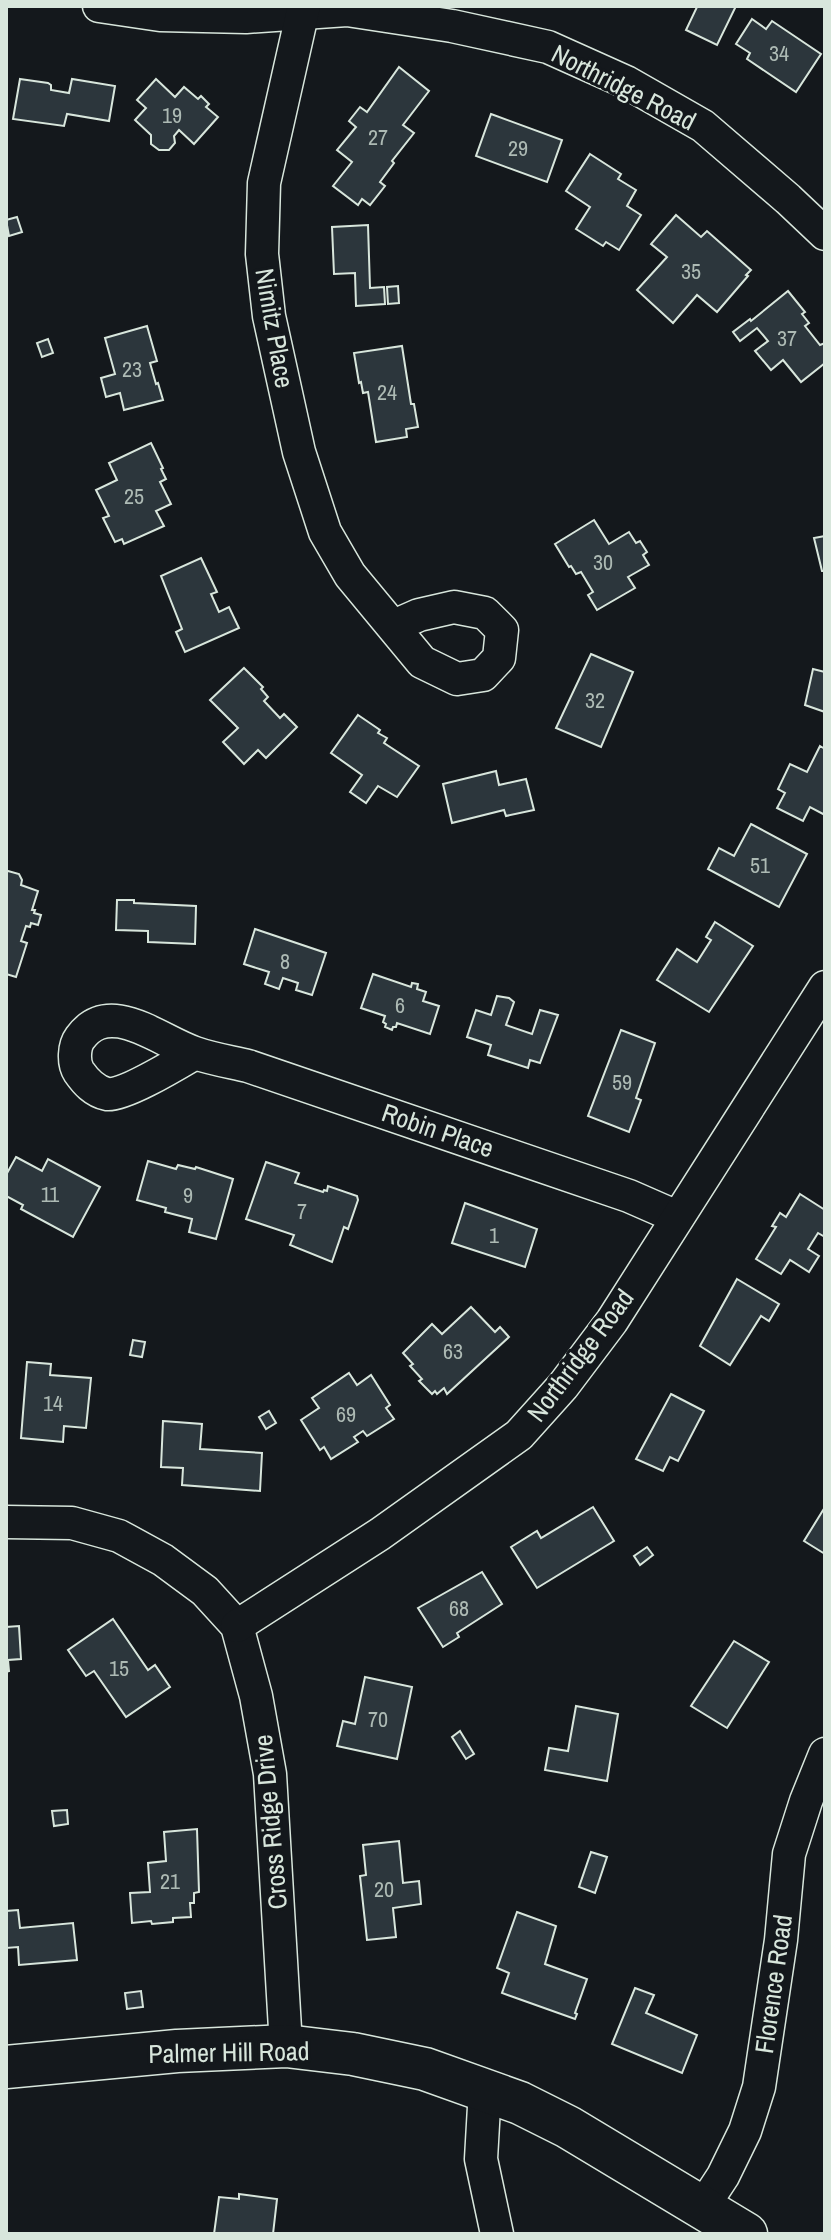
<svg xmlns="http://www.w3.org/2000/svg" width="831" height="2240" viewBox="0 0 831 2240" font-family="'Archivo Narrow',sans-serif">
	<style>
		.building { fill: #2c363c; stroke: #d8e6dc; stroke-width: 2 }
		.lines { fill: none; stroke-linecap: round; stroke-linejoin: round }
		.minor-casing { stroke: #d8e6dc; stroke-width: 35 }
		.major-casing { stroke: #d8e6dc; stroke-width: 45 }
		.minor { stroke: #14181c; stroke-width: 32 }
		.major { stroke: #14181c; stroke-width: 42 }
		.labels { text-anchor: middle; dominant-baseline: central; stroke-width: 6; stroke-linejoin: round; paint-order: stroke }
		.number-label { font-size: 22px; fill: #adbab4 }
		.street-label { font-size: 26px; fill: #d8e6dc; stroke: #14181c }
	</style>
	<rect width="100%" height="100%" fill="#14181c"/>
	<g class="building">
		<polygon points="696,6 736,6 717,45 686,30 697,7"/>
		<polygon points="752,19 766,29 772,21 821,54 796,92 747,59 750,53 736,44"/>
		<polygon points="399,67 429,91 403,125 414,133 392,161 394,163 380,182 385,186 370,205 362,199 358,205 333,186 352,162 337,150 356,127 349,121 360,107 367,112"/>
		<polygon points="20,79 48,83 51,85 51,90 69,93 72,79 115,86 109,121 67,114 64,126 13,119"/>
		<polygon points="156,79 175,97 184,87 198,99 201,96 209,104 206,107 218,117 194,144 179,130 174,136 175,143 169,150 159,150 151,144 151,135 135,120 146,108 137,100"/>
		<polygon points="491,114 562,140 547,182 476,156"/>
		<polygon points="590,154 621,174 618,179 636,190 627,206 641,215 619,250 606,242 603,246 576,229 590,207 566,191"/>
		<polygon points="676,215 701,237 707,231 751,270 746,275 748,276 717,312 697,295 673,323 637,290 667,257 651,244"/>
		<polygon points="17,217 22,232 9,236 6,220"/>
		<polygon points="368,225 370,288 384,287 385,304 356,306 355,273 334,274 332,227"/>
		<polygon points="398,286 399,303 388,304 387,287"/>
		<polygon points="788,291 805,312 802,314 809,323 805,326 820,345 825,343 825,363 801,382 783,360 771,370 755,351 768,341 757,328 740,341 733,332 750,319 751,321"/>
		<polygon points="147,326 157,361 150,363 156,384 158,383 163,400 124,410 120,393 106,397 101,378 115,374 105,338"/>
		<polygon points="48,339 53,353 42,357 37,343"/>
		<polygon points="402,346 411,404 414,404 418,427 406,429 407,437 376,442 368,392 363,393 361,382 359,383 354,353"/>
		<polygon points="151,443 163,468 161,469 166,479 160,482 171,504 156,511 164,526 124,544 122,539 115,542 103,518 109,516 96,490 117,480 109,463"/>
		<polygon points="594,520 609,544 629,532 636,543 640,541 647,552 643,555 649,565 628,577 635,588 597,610 588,595 593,592 581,572 576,574 571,566 569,567 555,544"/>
		<polygon points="825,536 825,571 822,571 814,538"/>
		<polygon points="201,558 217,592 211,594 219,612 229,607 239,628 185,652 176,632 182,629 161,576"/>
		<polygon points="591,654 633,672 601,747 556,728"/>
		<polygon points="244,668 263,687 261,689 268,697 264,701 280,718 284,714 297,727 266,758 258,750 244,764 223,742 238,728 210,700"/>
		<polygon points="813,669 825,672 825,712 805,705"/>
		<polygon points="358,715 380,730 378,733 387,738 384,743 419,766 397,797 378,786 366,803 350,792 362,775 331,753"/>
		<polygon points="820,746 825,749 825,815 810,807 803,821 777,808 785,793 778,789 790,764 807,772"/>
		<polygon points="496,771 499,785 526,779 534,810 506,816 504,810 452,823 443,784"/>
		<polygon points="751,824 807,854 779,907 708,869 719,848 734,856"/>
		<polygon points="8,871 19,874 22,880 21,885 38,891 32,910 35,910 34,913 41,915 38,925 31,923 30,927 26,926 21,941 27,943 16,977 6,974 6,872"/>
		<polygon points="117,900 134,900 134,903 196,906 195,944 148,942 148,931 116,930"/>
		<polygon points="715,922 753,946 709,1012 657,980 677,949 697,962 711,940 706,937"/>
		<polygon points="255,929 326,953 312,995 296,990 298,983 283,978 279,989 265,984 269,972 244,964"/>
		<polygon points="373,974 411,987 412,983 418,984 417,989 426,992 423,1001 439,1006 430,1034 397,1023 396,1027 393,1027 392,1030 385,1027 386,1024 383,1022 385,1016 361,1008"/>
		<polygon points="497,996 509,998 514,1002 506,1025 532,1034 540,1010 558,1015 540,1063 530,1060 528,1068 488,1055 491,1045 467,1037 476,1010 491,1015"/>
		<polygon points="621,1030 655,1043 636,1098 641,1100 629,1132 588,1116"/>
		<polygon points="16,1157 42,1171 48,1159 100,1187 73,1237 21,1209 23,1205 6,1196 6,1175"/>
		<polygon points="148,1161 176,1169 178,1165 195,1169 196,1167 233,1179 216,1239 189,1232 192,1219 165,1212 166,1208 137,1200"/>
		<polygon points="266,1162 299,1173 295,1183 323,1192 324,1190 327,1191 328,1186 357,1196 358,1200 348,1229 344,1227 332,1262 290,1245 294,1235 246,1219"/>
		<polygon points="800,1194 825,1210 825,1237 818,1233 808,1249 819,1256 809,1272 790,1260 781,1274 756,1259 776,1227 772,1226 780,1213 786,1217"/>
		<polygon points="465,1203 537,1229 525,1267 452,1243"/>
		<polygon points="737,1279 779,1304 769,1321 761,1316 730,1365 700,1346"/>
		<polygon points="471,1307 495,1332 500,1327 509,1337 447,1394 444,1388 437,1394 435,1391 432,1394 419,1381 422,1379 410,1366 413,1364 403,1353 432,1324 442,1334"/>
		<polygon points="133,1340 145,1342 142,1357 130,1355"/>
		<polygon points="27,1362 51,1364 50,1375 91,1378 86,1428 64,1426 63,1442 21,1438"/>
		<polygon points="349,1373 357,1385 371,1375 390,1405 386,1408 394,1419 367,1436 363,1431 354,1437 358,1442 331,1459 324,1447 320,1450 301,1420 319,1408 312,1398"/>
		<polygon points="671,1394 704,1411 678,1461 670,1457 663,1471 636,1459"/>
		<polygon points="269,1411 276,1423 266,1429 259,1417"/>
		<polygon points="163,1421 202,1424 200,1449 262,1453 260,1491 182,1485 183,1468 161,1467"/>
		<polygon points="593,1507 614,1541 537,1588 511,1547 537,1531 541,1538"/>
		<polygon points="825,1507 825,1554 804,1541"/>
		<polygon points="647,1547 653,1555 640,1565 634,1556"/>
		<polygon points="482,1572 502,1604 457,1633 459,1637 443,1647 418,1608"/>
		<polygon points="113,1619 148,1670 155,1665 170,1687 126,1717 94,1671 86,1676 68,1650"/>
		<polygon points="19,1626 21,1659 8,1660 9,1671 6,1672 6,1627"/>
		<polygon points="734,1641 769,1662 727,1728 691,1706"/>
		<polygon points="365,1677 412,1687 397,1759 337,1746 343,1721 355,1724"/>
		<polygon points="576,1706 618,1714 607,1781 545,1770 549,1748 568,1751"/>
		<polygon points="460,1731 474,1754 466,1759 452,1737"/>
		<polygon points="67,1810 68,1824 54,1826 52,1811"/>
		<polygon points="197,1829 199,1892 194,1893 194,1903 190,1903 191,1917 173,1918 173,1922 152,1924 151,1921 132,1923 130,1893 150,1892 148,1863 166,1861 164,1832"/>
		<polygon points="399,1841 403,1883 419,1881 421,1904 393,1908 396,1937 367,1940 360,1876 366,1875 363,1845"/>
		<polygon points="591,1852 607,1857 595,1893 579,1887"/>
		<polygon points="18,1910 20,1928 73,1923 77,1960 19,1965 18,1947 6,1948 6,1911"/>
		<polygon points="517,1912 556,1926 545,1964 587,1979 575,2013 577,2014 575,2019 502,1993 509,1973 497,1968"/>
		<polygon points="635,1988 654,1995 646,2013 697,2035 682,2073 612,2044"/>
		<polygon points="141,1991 143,2007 127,2009 125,1993"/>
		<polygon points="239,2194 277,2199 273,2234 214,2234 219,2197 239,2199"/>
	</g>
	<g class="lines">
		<defs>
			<g id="minor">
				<polyline points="99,6 160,15 246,17 347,10 452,26 548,47 626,82 703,126 788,199 825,234"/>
				<polyline points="304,6 264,183 262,254 269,316 299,452 325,532 350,575 422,662 457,679 483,675 499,658 502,630 485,613 454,607 419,615 394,626"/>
				<path d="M195 1053C178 1063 124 1096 107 1094 94 1091 86 1082 79 1072 73 1063 74 1046 80 1038 110 997 159 1041 195 1053 212 1059 231 1062 248 1066L629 1196 677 1217"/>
				<polyline points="6,1522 72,1523 119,1536 163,1560 205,1591 237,1626 256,1696 270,1774 286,2046"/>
				<polyline points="237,1626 380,1534 519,1435 563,1386 612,1321 825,987"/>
				<polyline points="485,2089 481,2159 497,2234"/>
				<polyline points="702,2208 723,2176 745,2131 759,2087 781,1940 789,1854 806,1801 825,1754"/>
			</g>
			<polyline id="major" points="6,2067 177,2051 286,2046 353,2054 425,2069 520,2103 568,2127 746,2234"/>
		</defs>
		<use href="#minor" class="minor-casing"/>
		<use href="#major" class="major-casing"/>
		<use href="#minor" class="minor"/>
		<use href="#major" class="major"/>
	</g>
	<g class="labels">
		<g class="number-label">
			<text x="779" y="53">34</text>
			<text x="172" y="115">19</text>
			<text x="378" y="137">27</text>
			<text x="518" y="148">29</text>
			<text x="691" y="271">35</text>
			<text x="787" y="338">37</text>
			<text x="132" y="369">23</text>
			<text x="387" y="392">24</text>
			<text x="134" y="496">25</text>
			<text x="603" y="562">30</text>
			<text x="595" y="700">32</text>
			<text x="760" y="865">51</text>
			<text x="285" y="961">8</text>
			<text x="400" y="1005">6</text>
			<text x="622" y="1082">59</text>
			<text x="50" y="1194">11</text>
			<text x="188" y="1195">9</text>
			<text x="302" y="1211">7</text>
			<text x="494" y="1235">1</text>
			<text x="453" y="1351">63</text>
			<text x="53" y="1403">14</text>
			<text x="346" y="1414">69</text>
			<text x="459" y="1608">68</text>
			<text x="119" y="1668">15</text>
			<text x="378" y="1719">70</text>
			<text x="170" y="1881">21</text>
			<text x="384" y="1889">20</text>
		</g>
		<g class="street-label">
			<text transform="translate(624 87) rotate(27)">Northridge Road</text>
			<text transform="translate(275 328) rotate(80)">Nimitz Place</text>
			<text transform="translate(438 1130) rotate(19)">Robin Place</text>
			<text transform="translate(580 1355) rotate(-53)">Northridge Road</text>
			<text transform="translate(270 1822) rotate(-95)">Cross Ridge Drive</text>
			<text transform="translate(773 1984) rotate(-82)">Florence Road</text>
			<text transform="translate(229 2052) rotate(-1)">Palmer Hill Road</text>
		</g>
	</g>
	<rect width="831" height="2240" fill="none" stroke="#d8e6dc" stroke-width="16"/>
</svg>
